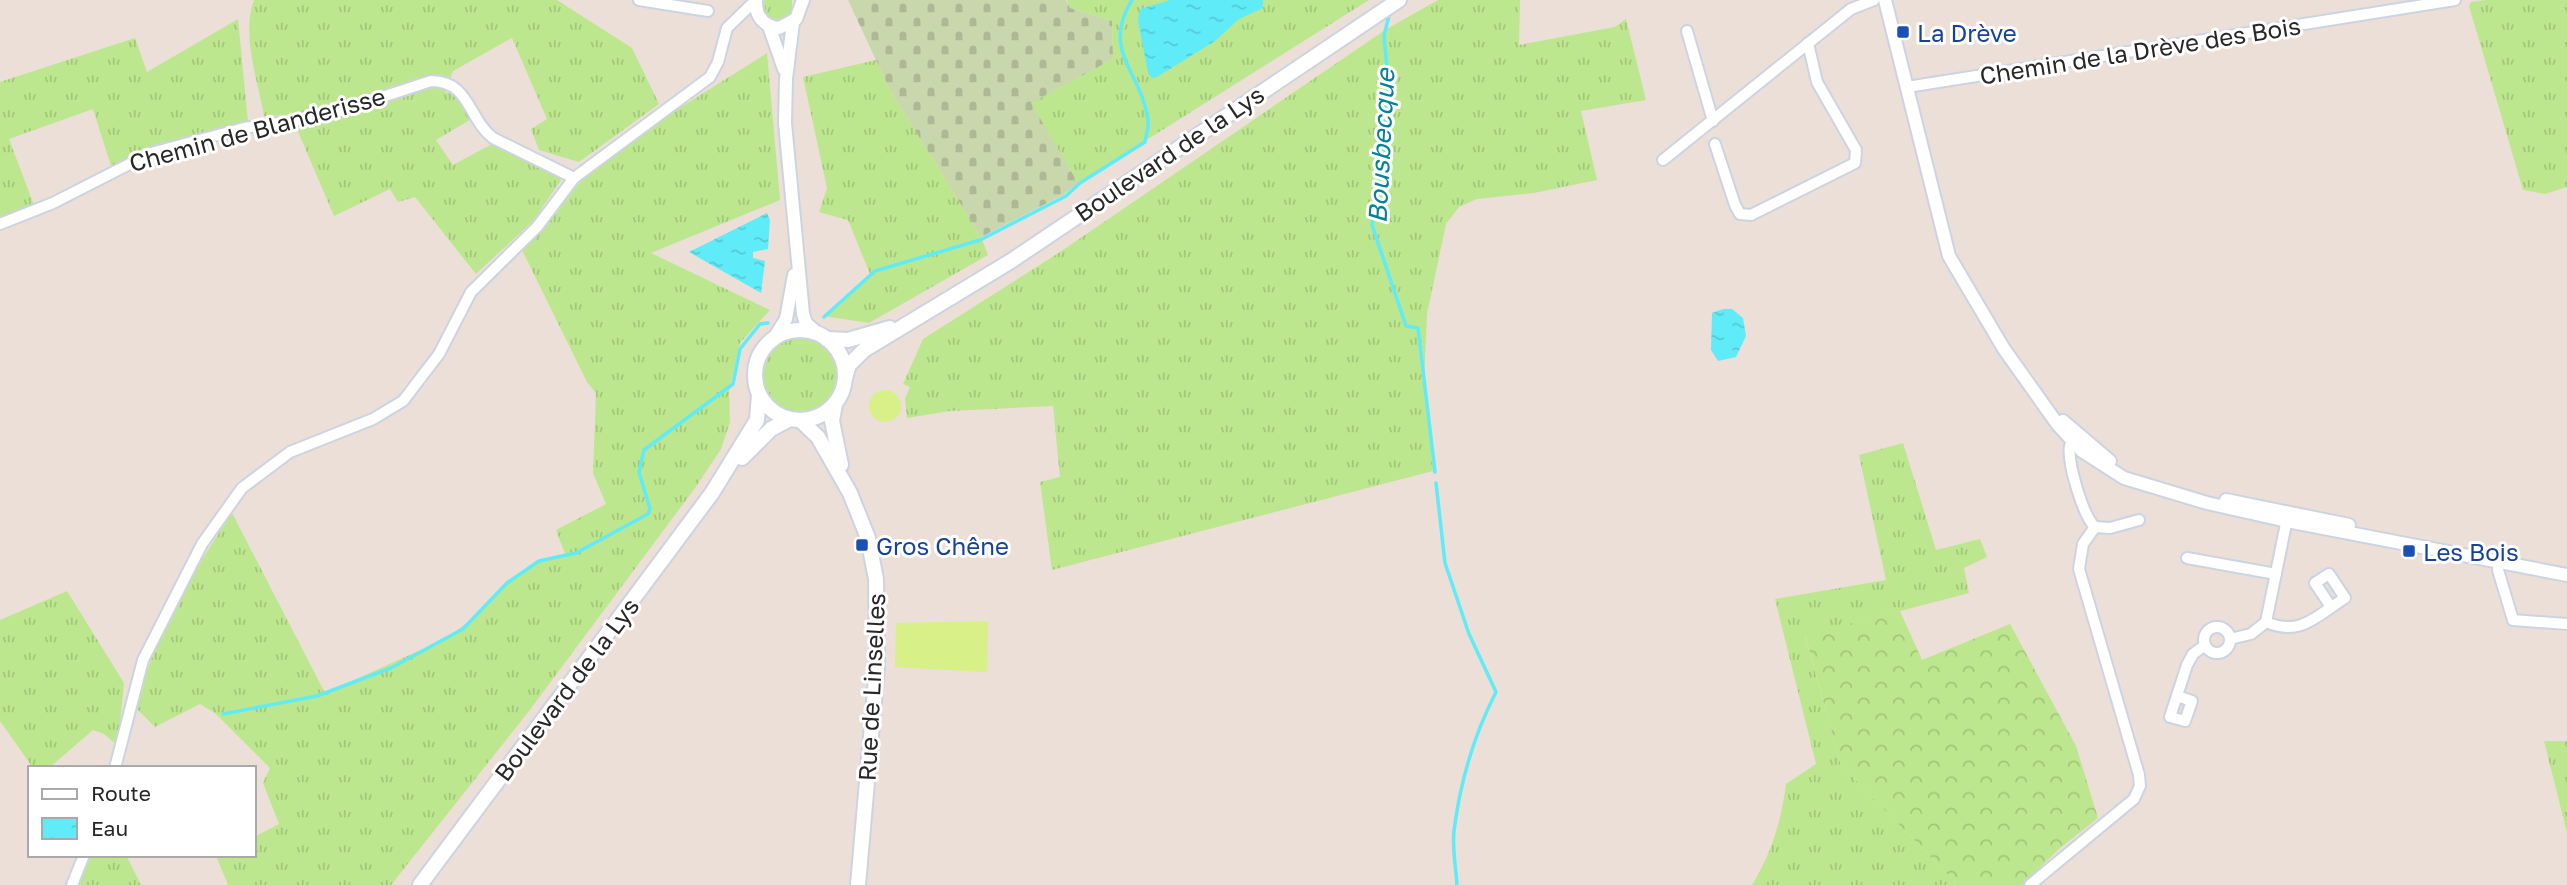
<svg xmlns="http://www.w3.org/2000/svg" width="2567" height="885" viewBox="0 0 2567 885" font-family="'Golos Text',sans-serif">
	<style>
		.grass { fill: url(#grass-tufts) }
		.forest { fill: url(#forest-crowns) }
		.cemetery { fill: url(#cemetery-stones) }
		.pitch { fill: #d7f088 }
		.water { fill: url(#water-ripples) }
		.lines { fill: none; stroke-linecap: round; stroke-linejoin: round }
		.stream { stroke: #60ebf8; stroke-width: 3.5 }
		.minor-casing { stroke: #ccd4e2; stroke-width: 14 }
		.tertiary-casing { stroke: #ccd4e2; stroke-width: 16 }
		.secondary-casing { stroke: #ccd4e2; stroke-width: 18 }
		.minor { stroke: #fff; stroke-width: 10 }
		.tertiary { stroke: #fff; stroke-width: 12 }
		.secondary { stroke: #fff; stroke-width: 14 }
		.transit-dot { fill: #1a4fb4; stroke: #fff; stroke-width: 2.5 }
		.labels { text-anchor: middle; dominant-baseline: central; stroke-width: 6; stroke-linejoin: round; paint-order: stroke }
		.transit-label { font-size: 24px; fill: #164399; stroke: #fff; text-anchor: start }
		.street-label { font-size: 24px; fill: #272727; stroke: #fff }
		.water-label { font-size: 26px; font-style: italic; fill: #048099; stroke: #fff }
	</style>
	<defs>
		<pattern id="grass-tufts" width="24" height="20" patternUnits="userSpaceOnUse" patternTransform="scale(1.75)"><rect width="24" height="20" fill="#bde78e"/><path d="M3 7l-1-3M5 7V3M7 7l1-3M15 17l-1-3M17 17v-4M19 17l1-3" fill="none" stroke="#a2c67a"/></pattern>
		<pattern id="forest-crowns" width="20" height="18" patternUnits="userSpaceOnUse" patternTransform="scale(1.75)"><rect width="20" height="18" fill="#bde78e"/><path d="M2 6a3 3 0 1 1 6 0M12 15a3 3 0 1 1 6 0" fill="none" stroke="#a2c67a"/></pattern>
		<pattern id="cemetery-stones" width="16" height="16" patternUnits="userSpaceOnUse" patternTransform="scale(1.75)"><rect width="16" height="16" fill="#c9d7ad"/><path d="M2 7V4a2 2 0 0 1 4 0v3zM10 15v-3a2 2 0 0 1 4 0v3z" fill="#adb995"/></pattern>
		<pattern id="water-ripples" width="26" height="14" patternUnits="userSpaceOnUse" patternTransform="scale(1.75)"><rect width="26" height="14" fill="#60ebf8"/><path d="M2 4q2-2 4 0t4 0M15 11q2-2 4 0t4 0" fill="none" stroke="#53cad5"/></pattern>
	</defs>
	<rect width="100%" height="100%" fill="#ebdfd7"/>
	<g class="grass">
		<path d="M254 0H557L632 48 659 104 579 162 539 150 531 129 547 119 512 38 453 71 445 92 455 95 473 118 436 140 453 165 492 144 563 177 533 221 476 274 415 197 398 202 390 189 334 216 291 115 264 116C258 81 241 34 254 0Z"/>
		<polygon points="764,0 792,0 792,10 788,17 774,20 765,14"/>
		<polygon points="1067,0 1369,0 1078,183 1030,103 1113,59 1112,21 1070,8"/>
		<polygon points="1438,0 1520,0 1519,45 1615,27 1626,19 1646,100 1581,111 1597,180 1534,193 1477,199 1459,207 1446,224 1427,314 1424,382 1433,471 1052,570 1040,482 1060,477 1053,406 950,411 907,418 905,399 910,387 903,384 923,339 1060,252 1385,30"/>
		<polygon points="2486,0 2567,0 2567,187 2545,194 2523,190 2469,6 2471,2"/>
		<polygon points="238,19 248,122 169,142 111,166 93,109 9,139 35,208 0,220 0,82 135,38 147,72"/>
		<path d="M767 53 780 200 651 253 770 310 740 343 729 392 730 422 721 449 695 488 529 711 391 885H228L216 856 254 855V837L279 824 263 783 270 768 216 714 200 704 155 727 137 709C151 638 193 572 232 513L325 693 447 638 476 616 506 582 538 560 565 554 556 530 606 504 593 473 596 393 587 382 522 250 583 179 670 114Z"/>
		<polygon points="876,60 890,90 981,237 988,255 869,323 823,316 870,274 848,220 819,212 827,188 803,77"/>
		<circle cx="800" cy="375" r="38"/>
		<path d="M1903 443 1936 550 1980 539 1987 557 1964 568 1969 593 1805 636 1841 765 1958 885H1752C1772 852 1781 822 1786 784L1816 764 1775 599 1886 580 1859 455Z"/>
		<polygon points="67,591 124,683 118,746 104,734 93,730 49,768 33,768 0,721 0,620"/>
		<polygon points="2544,741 2567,741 2567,833"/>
		<polygon points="91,855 126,855 141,885 79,885"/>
	</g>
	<polygon class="forest" points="1900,611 1922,660 2010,624 2076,746 2098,818 2059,849 2022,885 1958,885 1841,765 1805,635"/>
	<polygon class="cemetery" points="848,0 1066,0 1070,8 1112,21 1113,59 1031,103 1078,183 1063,195 981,237 890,90"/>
	<g class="pitch">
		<circle cx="885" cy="406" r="16"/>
		<polygon points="988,621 987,672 895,667 896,623"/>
	</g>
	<g class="water">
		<polygon points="1263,0 1263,8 1239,19 1215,41 1157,77 1152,78 1148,73 1138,20 1140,9 1170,0"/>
		<polygon points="767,213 770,220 768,249 753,252 753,258 765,261 761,293 689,252"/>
		<polygon points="1723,309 1732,309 1743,318 1746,336 1736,357 1718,361 1711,350 1712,313"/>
	</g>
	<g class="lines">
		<g class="stream">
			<polyline points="1389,15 1384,36 1388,79 1383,159 1372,225 1406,326 1418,328 1435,472"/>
			<path d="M824 317 875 271 980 240 1066 196 1080 183 1145 142C1146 135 1149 127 1148 120 1142 72 1100 51 1132 0"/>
			<path d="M1436 483 1445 563 1469 634 1496 692C1474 735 1460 783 1454 831 1452 848 1456 868 1457 885"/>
			<polyline points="223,714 317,696 391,668 463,629 507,583 539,561 576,553 648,514 650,509 639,472 644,450 733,384 740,349 760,324 768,323"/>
		</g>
		<defs>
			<g id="minor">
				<polyline points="639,0 708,11"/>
				<polyline points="1687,31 1713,121"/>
				<polyline points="1907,87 2455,0"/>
				<polyline points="1715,144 1735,205 1740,214 1751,215 1855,163 1856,150 1817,82 1808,43"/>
				<polyline points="1663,160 1851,9 1874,0"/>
				<path d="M0 224 53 203 151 153 244 128 324 116 431 81C470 81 468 119 493 138L574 178"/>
				<path d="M2077 438 2070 446C2067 462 2083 516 2095 527"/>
				<polyline points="2095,527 2110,528 2139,520"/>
				<polyline points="2187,558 2276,574"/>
				<polyline points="2499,561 2498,570 2513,620 2567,624"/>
				<path d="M2266 622C2301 637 2316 616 2345 598L2329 574 2315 583 2331 607"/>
				<circle cx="2217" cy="640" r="13"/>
				<polyline points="2230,639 2251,634 2266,622 2288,514"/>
				<polyline points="2177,696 2192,701 2185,721 2170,717 2187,665 2193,654 2205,645"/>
				<polyline points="115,768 143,660 202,544 242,488 290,452 373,419 403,401 439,354 471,292 537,227 574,178 710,77 718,62 727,28 756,0"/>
				<polyline points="72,885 84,855"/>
				<polyline points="2030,885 2134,799 2140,786 2139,775 2079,569 2083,544 2095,527"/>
			</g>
			<g id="tertiary">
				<path d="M756 0C755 16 763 26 779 28L796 19 803 0"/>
				<polyline points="1885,0 1949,256 2004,349 2058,425 2082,451 2124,478 2207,503 2287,521 2567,575"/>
				<polyline points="793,22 786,79 785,123 803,314 806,323 817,333"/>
				<polyline points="769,26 784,69"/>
				<polyline points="774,338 786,319 794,275"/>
				<polyline points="2063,421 2110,461"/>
				<polyline points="2226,500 2349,525"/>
			</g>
			<g id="secondary">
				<circle cx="800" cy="375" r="45"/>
				<polyline points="827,339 848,340 890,328"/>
				<polyline points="845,378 849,365 864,350 1011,261 1399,0"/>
				<polyline points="835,404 832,421 841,465"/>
				<polyline points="800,420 818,437 850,493 868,538 876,579 877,667 858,885"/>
				<polyline points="742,458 771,429 790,419"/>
				<polyline points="420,885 712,493 757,420 759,394"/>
			</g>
		</defs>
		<use href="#minor" class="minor-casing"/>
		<use href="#tertiary" class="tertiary-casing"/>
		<use href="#secondary" class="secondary-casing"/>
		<use href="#minor" class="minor"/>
		<use href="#tertiary" class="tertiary"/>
		<use href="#secondary" class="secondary"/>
	</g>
	<g class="transit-dot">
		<rect x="1896" y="25" width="14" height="14" rx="3.5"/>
		<rect x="855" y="538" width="14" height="14" rx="3.5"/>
		<rect x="2402" y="544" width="14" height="14" rx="3.5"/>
	</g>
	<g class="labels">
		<g class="transit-label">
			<text x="1917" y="32">La Drève</text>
			<text x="876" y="545">Gros Chêne</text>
			<text x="2423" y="551">Les Bois</text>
		</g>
		<g class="street-label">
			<text transform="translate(2140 50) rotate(-9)">Chemin de la Drève des Bois</text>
			<text transform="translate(257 129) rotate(-15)">Chemin de Blanderisse</text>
			<text transform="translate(1169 153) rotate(-34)">Boulevard de la Lys</text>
			<text transform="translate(871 687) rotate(-87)">Rue de Linselles</text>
			<text transform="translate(566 689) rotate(-53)">Boulevard de la Lys</text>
		</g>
		<g class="water-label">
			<text transform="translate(1381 146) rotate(-87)">Bousbecque</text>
		</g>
	</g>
	<rect x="28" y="766" width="228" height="91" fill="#ffffff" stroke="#a9a9a9" stroke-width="2"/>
	<rect x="42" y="789" width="35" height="10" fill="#ffffff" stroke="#a9a9a9" stroke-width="2"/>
	<text x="91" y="801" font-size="21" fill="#272727">Route</text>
	<rect x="42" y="818" width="35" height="21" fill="url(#water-ripples)" stroke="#a9a9a9" stroke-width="2"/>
	<text x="91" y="836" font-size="21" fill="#272727">Eau</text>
</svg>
